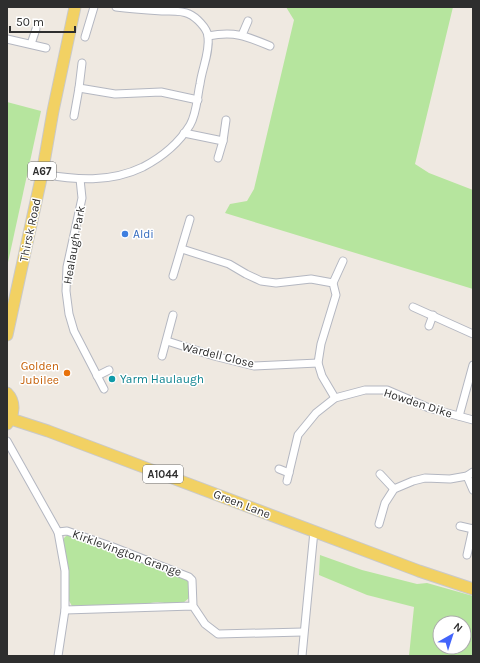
<svg xmlns="http://www.w3.org/2000/svg" width="480" height="663" viewBox="0 0 480 663" font-family="Karla,sans-serif">
	<style>
		.green { fill: #b6e59e; fill-rule: evenodd }
		.lines { fill: none; stroke-linecap: round; stroke-linejoin: round }
		.minor-casing { stroke: #b4b7c1; stroke-width: 9 }
		.primary-casing { stroke: #c9c9c9; stroke-width: 13 }
		.minor { stroke: #fff; stroke-width: 7 }
		.primary { stroke: #f2d163; stroke-width: 11 }
		.shop-dot { fill: #3f7fe0; stroke: #fff; stroke-width: 1.5 }
		.food-dot { fill: #e8710a; stroke: #fff; stroke-width: 1.5 }
		.culture-dot { fill: #0f9aa8; stroke: #fff; stroke-width: 1.5 }
		.labels { text-anchor: middle; dominant-baseline: central; stroke-width: 3; stroke-linejoin: round; paint-order: stroke }
		.shield { fill: #fff; stroke: #6d6d6d; stroke-width: 1 }
		.shield-label { font-size: 11px; font-weight: bold; fill: #2e2e2e }
		.street-label { font-size: 12px; fill: #2e2e2e; stroke: #fff }
		.shop-label { font-size: 12px; fill: #366cbe; stroke: #fff; text-anchor: start }
		.food-label { font-size: 12px; fill: #c56008; stroke: #fff; text-anchor: end }
		.culture-label { font-size: 12px; fill: #0d838f; stroke: #fff; text-anchor: start }
	</style>
	<rect width="100%" height="100%" fill="#efe9e1"/>
	<g class="green">
		<polygon points="286,7 453,7 415,164 429,173 473,190 473,289 225,213 230,204 247,201 254,189 294,20"/>
		<polygon points="7,102 41,111 7,267"/>
		<path d="M67 535 74 536 96 544 98 547 120 556 123 554 148 563 149 566 167 573 170 571 187 579 188 582 189 598 183 603 168 605C163 601 150 602 145 605L72 606 68 599 63 543 64 538Z"/>
		<path d="M320 555 362 570 417 584 427 583 473 596V656H409L414 607 367 595 319 575ZM440 623H464V647H440Z"/>
	</g>
	<g class="lines">
		<defs>
			<g id="minor">
				<polyline points="242,35 248,21"/>
				<path d="M208 36C235 31 246 36 270 46"/>
				<polyline points="85,37 94,7"/>
				<polyline points="7,39 46,48"/>
				<polyline points="31,44 36,29"/>
				<polyline points="79,88 115,94 161,92 198,100"/>
				<polyline points="74,116 79,88 82,63"/>
				<polyline points="184,133 223,141"/>
				<polyline points="218,158 223,141 226,120"/>
				<path d="M42 174C76 180 110 183 143 167 162 157 179 143 190 125 197 113 197 97 200 84 202 68 210 53 208 36 207 28 196 17 189 14 182 10 170 11 162 11 147 10 132 9 116 7"/>
				<polyline points="80,179 82,198 67,267 66,291 69,314 74,331 104,389"/>
				<polyline points="182,249 229,264 246,274 261,281 276,283 311,279 333,283 336,295 321,344 318,363 322,376 335,398"/>
				<polyline points="173,276 190,219"/>
				<polyline points="333,283 343,261"/>
				<polyline points="413,307 473,334"/>
				<polyline points="429,326 433,315"/>
				<polyline points="167,341 214,356 254,366 318,363"/>
				<polyline points="162,356 173,315"/>
				<polyline points="97,376 109,370"/>
				<polyline points="459,416 473,365"/>
				<polyline points="7,441 58,532"/>
				<polyline points="279,469 289,473"/>
				<polyline points="380,474 394,489"/>
				<polyline points="467,476 473,490"/>
				<polyline points="287,481 298,435 316,413 335,398 365,390 387,390 429,408 473,420"/>
				<polyline points="379,524 385,503 394,489 413,481 425,478 450,479 467,476 473,472"/>
				<polyline points="460,526 473,529"/>
				<polyline points="467,555 473,528"/>
				<polyline points="193,606 65,610 65,571 58,532 67,531 113,547 189,577 192,580 193,606 205,624 218,634 303,632"/>
				<polyline points="58,656 65,610"/>
				<polyline points="302,656 314,531"/>
			</g>
			<g id="primary">
				<polyline points="7,335 42,174 53,111 75,7"/>
				<path d="M7 393C16 402 14 415 7 424"/>
				<polyline points="11,419 48,431 419,571 473,589"/>
			</g>
		</defs>
		<use href="#minor" class="minor-casing"/>
		<use href="#primary" class="primary-casing"/>
		<use href="#minor" class="minor"/>
		<use href="#primary" class="primary"/>
	</g>
	<circle class="shop-dot" cx="125" cy="234" r="4"/>
	<circle class="food-dot" cx="67" cy="373" r="4"/>
	<circle class="culture-dot" cx="112" cy="379" r="4"/>
	<g class="labels">
		<g class="shield">
			<rect x="28" y="162" width="28" height="18" rx="3"/>
			<rect x="143" y="465" width="40" height="18" rx="3"/>
		</g>
		<g class="shield-label">
			<text x="42" y="171">A67</text>
			<text x="163" y="474">A1044</text>
		</g>
		<g class="street-label">
			<text transform="translate(30 230) rotate(-78)">Thirsk Road</text>
			<text transform="translate(74 245) rotate(-80)">Healaugh Park</text>
			<text transform="translate(218 355) rotate(14)">Wardell Close</text>
			<text transform="translate(418 403) rotate(18)">Howden Dike</text>
			<text transform="translate(242 504) rotate(21)">Green Lane</text>
			<text transform="translate(127 553) rotate(20)">Kirklevington Grange</text>
		</g>
		<g class="shop-label">
			<text x="133" y="234">Aldi</text>
		</g>
		<g class="food-label">
			<text x="59" y="366">Golden<tspan x="59" dy="14">Jubilee</tspan></text>
		</g>
		<g class="culture-label">
			<text x="120" y="379">Yarm Haulaugh</text>
		</g>
	</g>
	<rect width="480" height="663" fill="none" stroke="#2e2e2e" stroke-width="16"/>
	<g transform="translate(452 635) rotate(39)"><circle r="19" fill="#ffffff" stroke="#ababab"/>
	<path d="M0-3L7 15L0 10L-7 15Z" fill="#4264fb"/>
	<text y="-6" font-size="11" font-weight="bold" text-anchor="middle" fill="#2e2e2e">N</text>
	</g>
	<path d="M10 26v6h65v-6" fill="none" stroke="#2e2e2e" stroke-width="2"/>
	<text x="16" y="26" font-size="12" fill="#2e2e2e" stroke="#ffffff" stroke-width="3" paint-order="stroke">50 m</text>
</svg>
